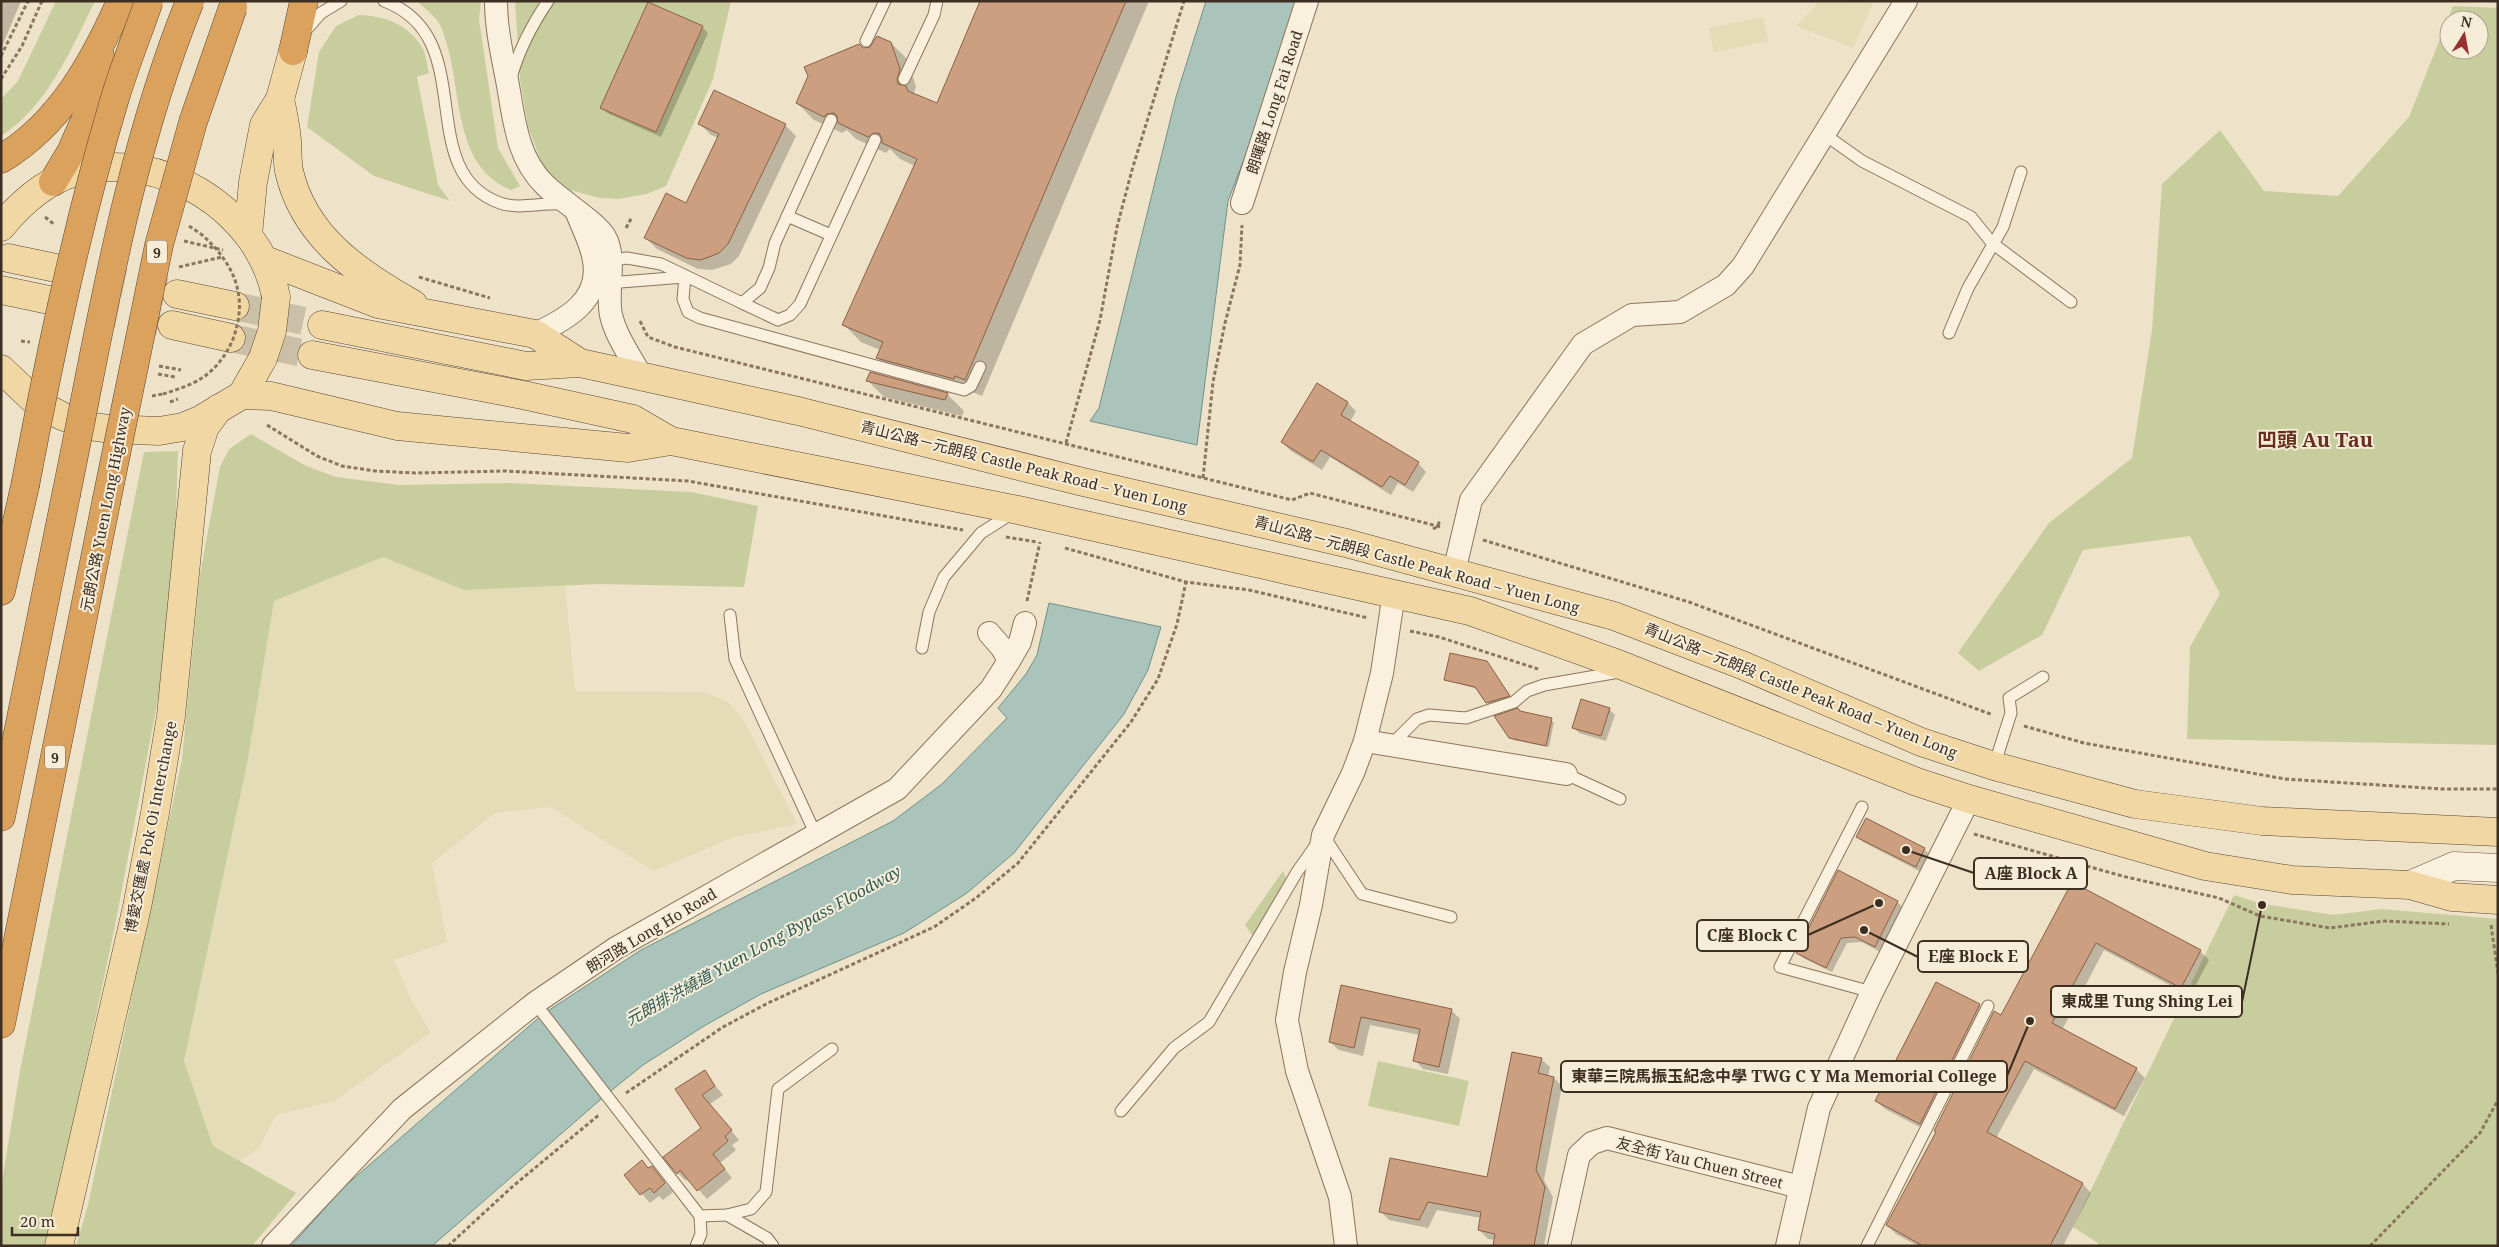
<svg xmlns="http://www.w3.org/2000/svg" width="2499" height="1247" viewBox="0 0 2499 1247" font-family="'Noto Serif','Noto Sans TC',serif">
	<style>
		.farmland { fill: #e4dcb7 }
		.green { fill: #c8cd9d; fill-rule: evenodd }
		.water { fill: #aac3bb; stroke: #709189 }
		.shadow { fill: #0003 }
		.building { fill: #cc9f80; stroke: #8a5f44 }
		.lines { fill: none; stroke-linecap: round; stroke-linejoin: round }
		.primary-tunnel { stroke: #cabfa7; stroke-width: 28; stroke-dasharray: 28 14; stroke-linecap: butt }
		.service-casing { stroke: #8b755e; stroke-width: 13 }
		.minor-casing { stroke: #8b755e; stroke-width: 24 }
		.secondary-casing { stroke: #6d5641; stroke-width: 29 }
		.primary-casing { stroke: #594432; stroke-width: 29 }
		.motorway-casing { stroke: #594432; stroke-width: 29 }
		.path { stroke: #8b755e; stroke-width: 3; stroke-dasharray: 4 2.5; stroke-linecap: butt }
		.service { stroke: #f9f0dd; stroke-width: 11 }
		.minor { stroke: #f9f0dd; stroke-width: 22 }
		.secondary { stroke: #f9f0dd; stroke-width: 28 }
		.primary { stroke: #f0d7a3; stroke-width: 28 }
		.motorway { stroke: #dba25d; stroke-width: 28 }
		.primary-bridge-casing { stroke: #594432; stroke-width: 29; stroke-linecap: butt }
		.motorway-bridge-casing { stroke: #594432; stroke-width: 29; stroke-linecap: butt }
		.path-bridge { stroke: #8b755e; stroke-width: 3; stroke-dasharray: 4 2.5; stroke-linecap: butt }
		.primary-bridge { stroke: #f0d7a3; stroke-width: 28 }
		.motorway-bridge { stroke: #dba25d; stroke-width: 28 }
		.labels { text-anchor: middle; dominant-baseline: central; stroke-width: 4; stroke-linejoin: round; paint-order: stroke }
		.shield { fill: #f6edd9; stroke: #746758; stroke-width: 1 }
		.shield-label { font-size: 14px; font-weight: bold; fill: #3c2e21 }
		.street-label { font-size: 15px; fill: #3c2e21; stroke: #f6edd9 }
		.water-label { font-size: 16px; font-style: italic; fill: #315b58; stroke: #f6edd9 }
		.district-label { font-size: 20px; font-weight: bold; fill: #682f21; stroke: #f6edd9 }
		.leader { fill: none; stroke: #3c2e21; stroke-width: 2 }
		.callout-dot { fill: #3c2e21; stroke: #f6edd9; stroke-width: 2 }
		.callout { fill: #f6edd9; stroke: #3c2e21; stroke-width: 2 }
		.callout-label { font-size: 16px; text-anchor: middle; font-weight: bold; fill: #3c2e21 }
	</style>
	<rect width="100%" height="100%" fill="#eee3c9"/>
	<g class="farmland">
		<polygon points="1820,1 1873,3 1853,48 1796,26"/>
		<polygon points="1763,17 1768,41 1714,52 1709,28"/>
		<polygon points="383,557 464,590 565,585 575,691 704,692 728,702 744,721 797,824 735,837 653,871 550,807 495,813 432,863 447,942 394,960 411,1000 431,1032 335,1101 276,1115 259,1148 240,1161 213,1146 184,1061 248,759 274,601"/>
	</g>
	<g class="green">
		<path d="M56 1H95C72 48 47 107 1 136V99L18 81Z"/>
		<path d="M417 1H481L479 19 498 148 520 186 511 190C454 167 462 95 447 45 445 39 443 29 439 23 434 15 424 8 417 1Z"/>
		<polygon points="515,1 731,1 713,79 666,186 647,194 618,199 600,198 570,190 544,169 528,127 520,79"/>
		<path d="M2453 6 2498 8V745L2187 739 2190 647 2220 594 2190 536 2083 550 2042 635 1979 671 1958 653 2049 523 2132 458 2152 330 2162 184 2220 130 2264 191 2338 196 2409 117ZM2449 20H2479V50H2449Z"/>
		<path d="M359 15C385 16 407 24 422 47 426 54 427 66 429 73L417 77 438 185 450 201 374 176 307 127 319 52 336 26Z"/>
		<polygon points="251,434 304,465 336,477 399,485 511,483 691,492 758,506 744,587 600,584 464,590 383,557 274,601 248,759 184,1061 213,1146 296,1193 252,1246 76,1246 88,1205 182,759 200,574 220,467 229,449"/>
		<polygon points="178,451 175,542 161,683 114,931 51,1226 44,1246 1,1246 1,1188 20,1071 144,452"/>
		<polygon points="1283,871 1287,881 1254,938 1245,925"/>
		<polygon points="2234,895 2259,903 2333,915 2382,909 2498,919 2498,1246 2097,1246 2098,1243 2073,1227"/>
		<polygon points="1378,1061 1469,1081 1459,1126 1368,1106"/>
	</g>
	<g class="water">
		<polygon points="1206,1 1300,1 1279,68 1228,201 1197,445 1090,421 1099,408 1176,97"/>
		<polygon points="1049,603 1161,627 1148,670 1124,714 1014,853 967,893 904,933 761,994 704,1026 643,1065 607,1094 432,1246 291,1246 344,1187 543,1014 641,950 893,821 942,784 1007,718 998,708 1026,674 1037,655"/>
	</g>
	<g class="shadow">
		<polygon points="1,1 21,1 1,49"/>
		<polygon points="981,1 1149,1 982,396 972,392 970,395 894,374 877,358 880,350 861,342 844,325 915,166 900,159 890,149 886,153 856,139 847,130 842,133 814,120 797,103 863,49 891,43 908,60 916,87 913,95 937,105"/>
		<polygon points="702,27 708,33 661,137 607,113 602,108"/>
		<polygon points="699,123 785,125 796,136 739,256 731,264 712,270 698,269 657,249 646,238 686,204 718,138 711,135"/>
		<polygon points="868,381 947,394 964,411 962,416 884,397"/>
		<polygon points="1318,385 1348,403 1356,411 1350,422 1418,463 1426,472 1413,492 1398,483 1391,495 1330,457 1322,470 1291,451 1282,442"/>
		<polygon points="1489,665 1511,698 1489,705 1478,689 1445,680"/>
		<polygon points="1609,709 1615,715 1606,741 1579,733 1573,727"/>
		<polygon points="1520,713 1554,722 1549,747 1513,740 1510,737"/>
		<polygon points="1866,819 1924,849 1930,855 1921,872 1863,842 1857,836"/>
		<polygon points="2073,883 2200,951 2209,960 2190,996 2104,950 2062,1030 2136,1069 2145,1078 2124,1116 2034,1069 1996,1138 2083,1184 2091,1193 2064,1244 2067,1246 1918,1246 1896,1234 1887,1225"/>
		<polygon points="1897,902 1903,907 1880,952 1862,942 1847,943 1832,972 1803,958 1798,952"/>
		<polygon points="1936,983 1980,1006 1988,1014 1929,1132 1885,1109 1876,1101"/>
		<polygon points="1342,987 1451,1010 1460,1019 1448,1074 1423,1069 1415,1060 1420,1035 1370,1025 1363,1056 1339,1050 1330,1042"/>
		<polygon points="1541,1059 1550,1067 1548,1077 1554,1078 1562,1086 1544,1180 1553,1197 1544,1246 1494,1246 1495,1240 1488,1239 1479,1230 1481,1218 1437,1210 1428,1228 1389,1220 1380,1211 1488,1179"/>
		<polygon points="704,1072 723,1095 710,1104 739,1140 732,1145 736,1150 720,1163 732,1178 707,1199 689,1179 686,1181 678,1173 702,1128 677,1089"/>
		<polygon points="651,1167 673,1192 663,1200 659,1196 650,1203 625,1175"/>
	</g>
	<g class="building">
		<polygon points="980,1 1126,1 965,380 955,376 954,379 876,358 883,342 842,325 917,159 882,143 882,139 879,133 874,133 868,137 838,123 837,116 834,113 827,114 824,117 796,103 808,76 804,67 859,44 863,48 870,47 877,36 891,42 900,69 897,79 898,84 906,86 908,91 937,103"/>
		<polygon points="648,2 703,26 656,132 600,108"/>
		<polygon points="714,90 786,124 728,244 719,253 709,257 700,260 686,258 644,238 666,193 686,203 719,134 698,124"/>
		<polygon points="870,372 948,393 945,400 866,381"/>
		<polygon points="1317,383 1348,402 1341,415 1419,462 1405,485 1390,476 1382,487 1321,450 1313,462 1281,442"/>
		<polygon points="1450,653 1487,661 1510,696 1486,703 1475,687 1444,680"/>
		<polygon points="1581,699 1610,708 1601,736 1572,728"/>
		<polygon points="1518,708 1520,711 1552,718 1546,746 1509,738 1494,716"/>
		<polygon points="1866,818 1925,848 1916,867 1856,837"/>
		<polygon points="1838,870 1898,901 1875,947 1855,937 1841,938 1826,968 1796,953"/>
		<polygon points="2072,882 2201,950 2181,988 2096,943 2052,1023 2137,1068 2115,1109 2025,1061 1987,1132 2083,1183 2050,1246 1923,1246 1886,1225 1936,1132 1934,1131 1994,1011 2001,1015"/>
		<polygon points="1936,982 1980,1004 1920,1124 1875,1101"/>
		<polygon points="1341,985 1452,1009 1439,1067 1413,1061 1420,1029 1361,1017 1354,1048 1329,1042"/>
		<polygon points="1512,1052 1542,1058 1538,1073 1554,1077 1536,1170 1545,1187 1534,1246 1493,1246 1495,1234 1478,1230 1481,1212 1428,1202 1419,1220 1379,1212 1390,1158 1487,1177"/>
		<polygon points="705,1070 715,1086 702,1095 732,1130 725,1136 728,1141 713,1154 725,1169 697,1191 680,1170 677,1174 663,1157 701,1128 675,1089"/>
		<polygon points="642,1160 648,1168 652,1166 665,1183 654,1193 650,1188 640,1195 624,1175"/>
	</g>
	<g class="lines">
		<g class="primary-tunnel">
			<polyline points="56,268 172,293"/>
			<polyline points="49,300 172,325"/>
			<polyline points="235,306 322,325"/>
			<polyline points="231,338 312,355"/>
		</g>
		<defs>
			<g id="service">
				<path d="M384 1C482 37 411 171 500 203 520 210 543 202 564 204"/>
				<polyline points="306,30 321,13 341,1"/>
				<polyline points="866,41 885,1"/>
				<path d="M511 78C519 49 531 26 548 1"/>
				<polyline points="904,79 934,15 937,1"/>
				<polyline points="831,120 775,243 769,268 760,288 742,303 778,320 790,315 800,304 875,140"/>
				<polyline points="1824,134 1862,161 1971,217 1992,243 2071,302"/>
				<polyline points="787,216 831,235"/>
				<polyline points="606,261 627,258 661,264 742,303"/>
				<polyline points="685,277 683,299 688,312 700,318 964,390 971,386 980,367"/>
				<polyline points="608,283 684,277"/>
				<polyline points="1949,333 1968,288 2003,227 2021,172"/>
				<polyline points="730,615 735,659 816,835"/>
				<polyline points="922,648 929,612 944,577 981,533 1014,512"/>
				<polyline points="1391,745 1417,719 1429,715 1466,718 1514,702 1527,691 1544,685 1619,672"/>
				<polyline points="1994,766 2011,713 2009,698 2043,677"/>
				<polyline points="1566,774 1620,799"/>
				<polyline points="1862,807 1780,967 1872,992"/>
				<polyline points="535,1003 700,1216 727,1215 751,1209 766,1192 778,1089 832,1049"/>
				<polyline points="1121,1111 1174,1048 1209,1022 1297,872 1323,835 1362,894 1451,917"/>
				<polyline points="727,1215 767,1238 773,1246"/>
				<polyline points="696,1246 701,1234 700,1216"/>
				<polyline points="1867,1246 1988,1006"/>
			</g>
			<g id="minor">
				<path d="M496 1C496 28 502 54 507 80 514 117 516 157 545 185 560 200 595 221 605 237 617 257 606 293 611 315 616 337 631 357 641 376"/>
				<polyline points="1242,203 1307,1"/>
				<path d="M535 334C565 320 601 301 594 261 592 245 583 229 577 213"/>
				<polyline points="1454,572 1471,500 1583,344 1632,315 1680,312 1726,285 1743,266 1906,1"/>
				<polyline points="989,633 1002,648 1009,661"/>
				<polyline points="1365,741 1566,774"/>
				<polyline points="273,1246 402,1109 535,1003 616,948 897,789 991,689 1009,661 1020,642 1025,623"/>
				<polyline points="1346,1246 1340,1197 1297,1071 1287,1020 1295,972 1311,905 1323,835 1353,773 1365,741 1382,673 1394,593"/>
				<polyline points="1559,1246 1579,1155 1592,1143 1607,1138 1800,1187"/>
				<polyline points="1787,1246 1819,1108 1872,992 1969,799"/>
			</g>
			<polyline id="secondary" points="2410,885 2454,866 2498,868"/>
			<g id="primary">
				<path d="M280 99C283 113 286 127 287 141 288 151 287 161 289 171 304 237 358 273 413 304"/>
				<path d="M1 227C20 204 44 182 73 173 159 147 260 210 276 297"/>
				<polyline points="248,235 253,182 264,125 280,99 293,51"/>
				<polyline points="8,258 56,268"/>
				<polyline points="265,260 378,304 535,334 580,363"/>
				<polyline points="1,290 49,300"/>
				<polyline points="177,294 235,306"/>
				<polyline points="172,325 231,338"/>
				<polyline points="322,325 526,366 580,363 608,369 798,411 1083,482 1346,543 1614,616 1742,665 1921,742 1994,766 2135,804 2262,821 2498,832"/>
				<polyline points="312,355 523,395 633,419 671,441 1018,510 1470,611 1618,664 1917,782 1969,799 2205,866 2292,880 2410,885 2452,897 2498,900"/>
				<polyline points="1,369 38,404 62,416 88,426 110,429 159,431 183,427 200,420 242,395 263,358"/>
				<polyline points="242,395 271,396 397,426 628,448 671,441"/>
				<polyline points="59,1246 137,907 155,813 171,716 197,451 205,427 219,408"/>
			</g>
			<g id="motorway">
				<polyline points="293,51 304,1"/>
				<path d="M1 159C60 124 94 62 121 1"/>
				<polyline points="53,182 71,152 92,104 100,56"/>
				<polyline points="1,591 25,486"/>
				<polyline points="1,817 66,495"/>
				<polyline points="1,1024 106,503"/>
			</g>
		</defs>
		<use href="#service" class="service-casing"/>
		<use href="#minor" class="minor-casing"/>
		<use href="#secondary" class="secondary-casing"/>
		<use href="#primary" class="primary-casing"/>
		<use href="#motorway" class="motorway-casing"/>
		<g class="path">
			<polyline points="1,56 28,1"/>
			<polyline points="1,79 22,46 42,1"/>
			<polyline points="45,217 55,225"/>
			<polyline points="189,226 201,234"/>
			<polyline points="626,228 632,217"/>
			<polyline points="184,241 223,250"/>
			<polyline points="179,267 222,257"/>
			<polyline points="419,277 490,298"/>
			<polyline points="640,321 648,337 675,347 1292,500 1310,493 1441,527"/>
			<polyline points="21,341 30,342"/>
			<polyline points="159,366 181,370"/>
			<polyline points="158,374 175,377"/>
			<polyline points="152,396 163,394"/>
			<polyline points="170,402 178,399"/>
			<polyline points="267,425 317,456 342,466 375,471 415,473 506,471 688,481 963,530"/>
			<polyline points="1066,443 1100,320 1117,227 1132,170 1184,1"/>
			<polyline points="1203,478 1213,382 1225,323 1240,265 1242,225"/>
			<polyline points="1433,529 1438,526 1440,519"/>
			<polyline points="1006,537 1037,542"/>
			<polyline points="1483,540 1689,602 1993,715"/>
			<polyline points="1065,548 1186,582 1249,590 1368,618"/>
			<polyline points="1027,601 1040,542"/>
			<polyline points="1410,631 1439,637 1538,669"/>
			<polyline points="2024,726 2084,743 2285,779 2442,789 2498,789"/>
			<polyline points="1974,834 2122,876 2219,898 2260,916 2330,928 2384,921 2449,924"/>
			<polyline points="2491,925 2498,973"/>
			<polyline points="626,1093 723,1027 768,1003 934,927 976,898 1018,863 1131,722 1158,679 1177,624 1186,582"/>
			<polyline points="448,1246 512,1187 600,1114"/>
			<polyline points="2370,1246 2480,1133 2498,1100"/>
		</g>
		<use href="#service" class="service"/>
		<use href="#minor" class="minor"/>
		<use href="#secondary" class="secondary"/>
		<use href="#primary" class="primary"/>
		<use href="#motorway" class="motorway"/>
		<defs>
			<polyline id="primary-bridge" points="263,358 272,331 276,297"/>
			<g id="motorway-bridge">
				<path d="M25 486C50 355 77 225 115 98 125 65 138 33 149 1"/>
				<path d="M66 495C100 330 126 159 190 1"/>
				<polyline points="106,503 159,245 193,122 233,7"/>
			</g>
		</defs>
		<use href="#primary-bridge" class="primary-bridge-casing"/>
		<use href="#motorway-bridge" class="motorway-bridge-casing"/>
		<path class="path-bridge" d="M163 394C176 390 191 385 202 378 216 369 227 354 233 339 249 296 234 263 201 234"/>
		<use href="#primary-bridge" class="primary-bridge"/>
		<use href="#motorway-bridge" class="motorway-bridge"/>
	</g>
	<g class="labels">
		<g class="shield">
			<rect x="147" y="240.5" width="20" height="23" rx="4"/>
			<rect x="45" y="745.5" width="20" height="23" rx="4"/>
		</g>
		<g class="shield-label">
			<text x="157" y="252">9</text>
			<text x="55" y="757">9</text>
		</g>
		<g class="street-label">
			<text transform="translate(1274 102) rotate(-72)">朗暉路 Long Fai Road</text>
			<text transform="translate(1024 466) rotate(14)">青山公路－元朗段 Castle Peak Road – Yuen Long</text>
			<text transform="translate(105 509) rotate(-79)">元朗公路 Yuen Long Highway</text>
			<text transform="translate(1417 564) rotate(15)">青山公路－元朗段 Castle Peak Road – Yuen Long</text>
			<text transform="translate(1801 690) rotate(22)">青山公路－元朗段 Castle Peak Road – Yuen Long</text>
			<text transform="translate(150 827) rotate(-79)">博愛交匯處 Pok Oi Interchange</text>
			<text transform="translate(651 930) rotate(-31)">朗河路 Long Ho Road</text>
			<text transform="translate(1700 1162) rotate(14)">友全街 Yau Chuen Street</text>
		</g>
		<g class="water-label">
			<text transform="translate(763 945) rotate(-29)">元朗排洪繞道 Yuen Long Bypass Floodway</text>
		</g>
		<g class="district-label">
			<text x="2315" y="439">凹頭 Au Tau</text>
		</g>
	</g>
	<path class="leader" d="M1906 850L1974 873M1879 903L1808 935M1864 930L1918 957M2262 905L2242 1002M2030 1021L2007 1076"/>
	<g class="callout-dot">
		<circle cx="1906" cy="850" r="5"/>
		<circle cx="1879" cy="903" r="5"/>
		<circle cx="1864" cy="930" r="5"/>
		<circle cx="2262" cy="905" r="5"/>
		<circle cx="2030" cy="1021" r="5"/>
	</g>
	<g class="callout">
		<rect x="1974" y="858" width="113" height="31" rx="5"/>
		<rect x="1697" y="920" width="111" height="31" rx="5"/>
		<rect x="1918" y="941" width="110" height="31" rx="5"/>
		<rect x="2051" y="986" width="191" height="31" rx="5"/>
		<rect x="1561" y="1061" width="446" height="31" rx="5"/>
	</g>
	<g class="callout-label">
		<text x="2031" y="879">A座 Block A</text>
		<text x="1752" y="941">C座 Block C</text>
		<text x="1973" y="962">E座 Block E</text>
		<text x="2147" y="1007">東成里 Tung Shing Lei</text>
		<text x="1784" y="1082">東華三院馬振玉紀念中學 TWG C Y Ma Memorial College</text>
	</g>
	<rect width="2499" height="1247" fill="none" stroke="#3c2e21" stroke-width="5"/>
	<g transform="translate(2464 35) rotate(11)"><circle r="24" fill="#f6edd9" stroke="#aca18f"/>
	<path d="M0-4L9 19L0 12L-9 19Z" fill="#992f31"/>
	<text y="-8" font-size="14" font-weight="bold" text-anchor="middle" fill="#3c2e21">N</text>
	</g>
	<path d="M12 1227v8h66v-8" fill="none" stroke="#3c2e21" stroke-width="2.5"/>
	<text x="20" y="1227" font-size="15" fill="#3c2e21" stroke="#f6edd9" stroke-width="4" paint-order="stroke">20 m</text>
</svg>
